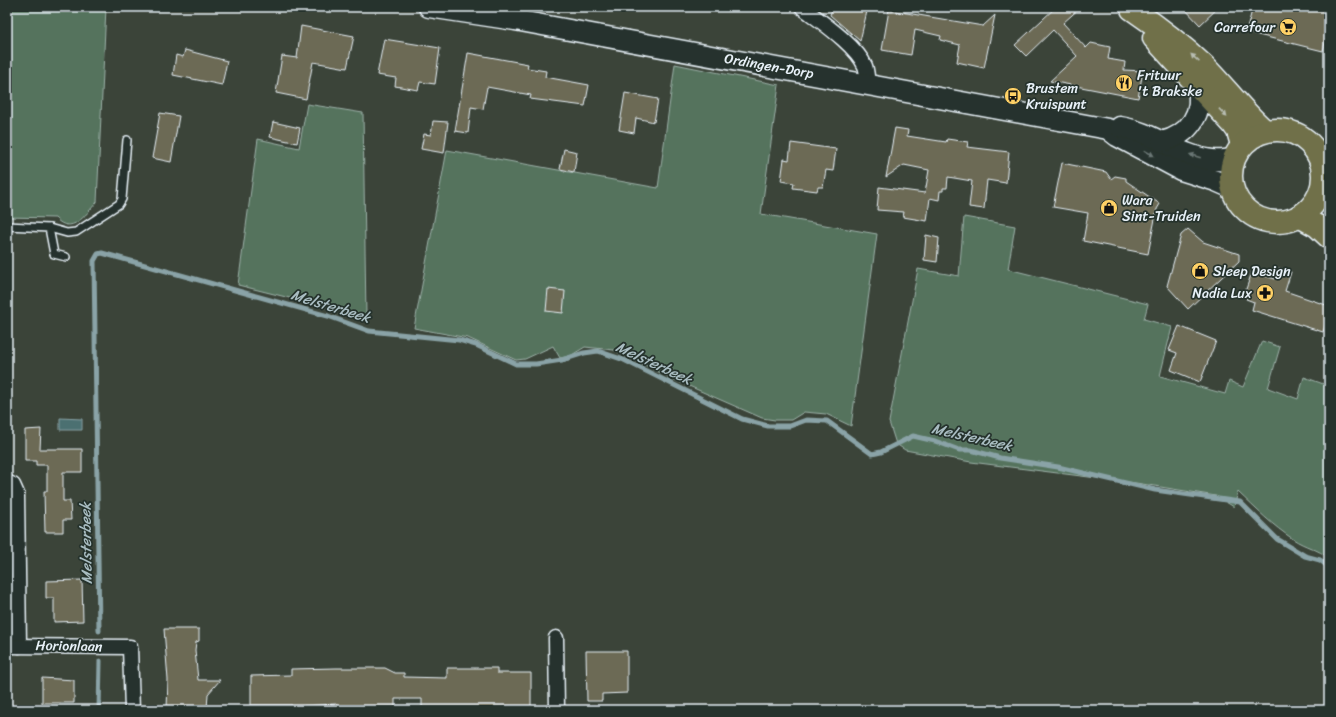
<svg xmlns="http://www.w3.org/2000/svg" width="1336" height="717" viewBox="0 0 1336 717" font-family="Sriracha,sans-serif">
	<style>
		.green { fill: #54735d; stroke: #9eb2aa }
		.water { fill: #4b6f71; stroke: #8aa3a7 }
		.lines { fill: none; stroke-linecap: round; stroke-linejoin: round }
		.stream { stroke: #8aa3a7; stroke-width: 5 }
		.building { fill: #6c6a55; stroke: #e8f1f8 }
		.service-casing { stroke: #e8f1f8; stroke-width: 10 }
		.minor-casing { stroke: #e8f1f8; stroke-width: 17 }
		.secondary-casing { stroke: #e8f1f8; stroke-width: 23 }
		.primary-casing { stroke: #e8f1f8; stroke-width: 25 }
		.service { stroke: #26332d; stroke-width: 7 }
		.minor { stroke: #26332d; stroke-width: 14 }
		.secondary { stroke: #26332d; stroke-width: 20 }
		.primary { stroke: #6f704a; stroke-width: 22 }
		.oneway { fill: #b8bdb2 }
		.oneway2 { fill: #6a7674 }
		.labels { text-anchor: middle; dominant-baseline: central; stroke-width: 3.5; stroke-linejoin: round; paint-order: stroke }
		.poi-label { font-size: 14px; fill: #e8f1f8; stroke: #26332d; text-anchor: start }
		.street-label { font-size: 14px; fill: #e8f1f8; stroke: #26332d }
		.water-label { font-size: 15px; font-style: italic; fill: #a9bdc2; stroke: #26332d }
	</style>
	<rect width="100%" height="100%" fill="#3b4439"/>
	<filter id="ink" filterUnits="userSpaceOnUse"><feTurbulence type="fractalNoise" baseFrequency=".025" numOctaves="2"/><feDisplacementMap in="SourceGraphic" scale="8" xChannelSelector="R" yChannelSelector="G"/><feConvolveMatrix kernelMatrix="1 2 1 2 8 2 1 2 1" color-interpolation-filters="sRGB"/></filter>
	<g filter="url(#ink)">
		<g class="green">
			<path d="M7 7H106L97 202C85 215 72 236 55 218L7 217Z"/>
			<polygon points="675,64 779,85 761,214 877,234 851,426 826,414 804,412 791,420 775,420 762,418 673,379 614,350 585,347 570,356 560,358 553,346 525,359 516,360 468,338 414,328 447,150 658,188"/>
			<polygon points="307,104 363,113 366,317 238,285 258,139 299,148"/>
			<path d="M964 217 1015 226 1008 269 1148 304 1144 319 1172 327 1160 376 1225 394 1229 381 1243 387 1262 341 1280 347 1268 388 1298 399 1304 377 1329 386V558C1318 549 1305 547 1293 539 1273 526 1256 509 1238 492L1234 507 1216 496 1136 483 971 462 905 450 896 444 889 422 918 269 959 276Z"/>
		</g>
		<polygon class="water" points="60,418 82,419 82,430 60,430"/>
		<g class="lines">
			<g class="stream">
				<polyline points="99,631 94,261 98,254 102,253 328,316 369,331 459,340 476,345 516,364 536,364 562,360 584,353 598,351 624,360 742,419 768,426 790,426 806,420 827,421 872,454 881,452 913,436 935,441 959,450 971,450 1000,458 1058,467 1155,490 1240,502 1277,539 1305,556 1320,560 1329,567"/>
				<polyline points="99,710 100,661"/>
			</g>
		</g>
		<g class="building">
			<polygon points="833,7 868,7 860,41 830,15"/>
			<polygon points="1056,7 1081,7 1063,23 1086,48 1091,43 1110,47 1108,59 1125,62 1124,70 1143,71 1138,98 1050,81 1077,56 1053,30 1026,56 1015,45"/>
			<polygon points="1183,7 1219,7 1200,25"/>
			<polygon points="1253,7 1329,7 1329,26 1323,51 1246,32"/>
			<polygon points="889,10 983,26 995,15 984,68 957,62 960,45 940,40 941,36 915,30 911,55 882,50"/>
			<polygon points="301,26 354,36 347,68 313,62 306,99 276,93 282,56 297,58"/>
			<polygon points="384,39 440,48 435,84 420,82 418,90 395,86 396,78 377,75"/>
			<polygon points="185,50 227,61 222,85 173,75 176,55 183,57"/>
			<polygon points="468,53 528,64 527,68 546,71 545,77 589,85 585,106 530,99 531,95 487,87 483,109 471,107 468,133 455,131"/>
			<polygon points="625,93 658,99 654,122 636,118 634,133 619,130"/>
			<polygon points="160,113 179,116 171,162 152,158"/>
			<polygon points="433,121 448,122 444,153 421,149 424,134 431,135"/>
			<polygon points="273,122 300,128 297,143 270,137"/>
			<polygon points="895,128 908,130 907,136 946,142 947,139 968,142 967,147 1009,152 1006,183 987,180 984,209 969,207 972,181 948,177 947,188 943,188 943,191 940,191 939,200 930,198 927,221 903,217 904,212 877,210 879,187 925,193 929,170 904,165 886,177"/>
			<polygon points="791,143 836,149 833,171 826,170 823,187 818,187 817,191 793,188 794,183 781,181 784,159 789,160"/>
			<polygon points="564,149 577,152 574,172 560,169"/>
			<polygon points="1062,163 1106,172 1111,179 1115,176 1126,178 1126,181 1160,204 1157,209 1148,254 1083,241 1088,213 1053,207"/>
			<polygon points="1188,229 1203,242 1239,254 1239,261 1188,309 1167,286 1181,235"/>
			<polygon points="926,235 939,238 937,262 924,260"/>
			<polygon points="1279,268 1291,272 1285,291 1329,306 1329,314 1323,332 1252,310 1254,302 1246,299 1248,293 1245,292 1252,272 1275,279"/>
			<polygon points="548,289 565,291 563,313 546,311"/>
			<polygon points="1179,326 1216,341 1200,382 1171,370 1177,353 1169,350"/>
			<polygon points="41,429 40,449 82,449 82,472 63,472 63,501 70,501 71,520 63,520 63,532 45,532 44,491 47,491 47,465 36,465 36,461 25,461 25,430"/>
			<polygon points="82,580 83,621 54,622 54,598 46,598 46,581"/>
			<polygon points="164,629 199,629 199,641 196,642 195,650 198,680 220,680 208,694 207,709 167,709 168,680"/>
			<polygon points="586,651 627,651 627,693 602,694 602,701 587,701"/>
			<polygon points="336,668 385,668 395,673 404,673 404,677 447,678 447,668 497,668 497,673 531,673 531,709 422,708 422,699 395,699 395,707 336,708 336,704 304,706 304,710 292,710 292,705 251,705 251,676 291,675 291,669"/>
			<polygon points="42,678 74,680 74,703 42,703"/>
		</g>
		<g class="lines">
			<defs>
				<g id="service">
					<polyline points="7,226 49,228 54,254 66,257"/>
					<polyline points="49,228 67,233 76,232 119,204 122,199 127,140"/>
				</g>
				<g id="minor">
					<path d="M802 7C820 21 856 45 865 66 867 71 867 79 868 84"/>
					<polyline points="7,482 13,485 17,494 19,646"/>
					<polyline points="556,638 557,710"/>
					<polyline points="7,646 130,647 132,710"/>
				</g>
				<g id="secondary">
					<polyline points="429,7 515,20 1108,129 1117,136 1181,170 1216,181 1232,188"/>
					<path d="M1120 127C1153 132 1179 156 1212 160 1219 161 1226 160 1233 159"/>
					<path d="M1162 142C1189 135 1205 113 1197 85"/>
					<polyline points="1317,152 1329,155"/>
					<polyline points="1323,180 1329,177"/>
				</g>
				<g id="primary">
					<path d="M1132 9C1157 26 1182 45 1204 66 1225 87 1243 112 1265 131"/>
					<polyline points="1154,38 1233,124 1238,131 1242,145"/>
					<circle cx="1277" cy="176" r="46"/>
					<polyline points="1299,216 1317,226 1329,237"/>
				</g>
			</defs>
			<use href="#service" class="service-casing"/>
			<use href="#minor" class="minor-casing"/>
			<use href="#secondary" class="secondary-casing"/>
			<use href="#primary" class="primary-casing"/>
			<use href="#service" class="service"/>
			<use href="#minor" class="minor"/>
			<use href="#secondary" class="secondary"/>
			<use href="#primary" class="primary"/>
		</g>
		<defs><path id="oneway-solid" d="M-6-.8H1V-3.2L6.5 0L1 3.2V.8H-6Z"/></defs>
		<g class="oneway">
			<use href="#oneway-solid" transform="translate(1195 58) rotate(-137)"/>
			<use href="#oneway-solid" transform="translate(1223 113) rotate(47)"/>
		</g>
		<g class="oneway2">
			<use href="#oneway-solid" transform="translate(1149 153) rotate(30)"/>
			<use href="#oneway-solid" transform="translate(1195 156) rotate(-163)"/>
		</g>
	</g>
	<defs>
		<symbol id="supermarket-disc" viewBox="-11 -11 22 22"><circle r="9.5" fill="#ffd166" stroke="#26332d"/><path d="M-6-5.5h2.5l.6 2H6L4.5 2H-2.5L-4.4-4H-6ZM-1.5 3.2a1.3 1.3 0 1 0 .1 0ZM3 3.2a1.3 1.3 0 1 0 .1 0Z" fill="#111"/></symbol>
		<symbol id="restaurant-disc" viewBox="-11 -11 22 22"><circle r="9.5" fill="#ffd166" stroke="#26332d"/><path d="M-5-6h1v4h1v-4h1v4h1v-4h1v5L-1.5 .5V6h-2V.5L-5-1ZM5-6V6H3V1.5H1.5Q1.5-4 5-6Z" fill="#111"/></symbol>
		<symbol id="bus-disc" viewBox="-11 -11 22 22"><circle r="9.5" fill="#ffd166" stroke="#26332d"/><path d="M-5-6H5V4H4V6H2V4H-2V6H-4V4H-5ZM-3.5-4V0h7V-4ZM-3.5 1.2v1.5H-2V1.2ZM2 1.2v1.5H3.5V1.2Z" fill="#111"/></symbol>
		<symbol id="shop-disc" viewBox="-11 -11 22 22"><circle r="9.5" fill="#ffd166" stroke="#26332d"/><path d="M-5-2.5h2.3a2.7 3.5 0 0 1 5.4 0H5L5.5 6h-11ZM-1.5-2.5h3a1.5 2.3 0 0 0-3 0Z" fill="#111"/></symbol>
		<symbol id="pharmacy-disc" viewBox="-11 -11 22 22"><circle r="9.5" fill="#ffd166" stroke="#26332d"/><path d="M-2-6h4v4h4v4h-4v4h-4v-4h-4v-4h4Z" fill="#111"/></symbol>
	</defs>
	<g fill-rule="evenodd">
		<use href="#supermarket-disc" x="1278" y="17" width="20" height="20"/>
		<use href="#restaurant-disc" x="1114" y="73" width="20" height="20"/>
		<use href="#bus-disc" x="1003" y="86" width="20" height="20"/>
		<use href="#shop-disc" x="1099" y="198" width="20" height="20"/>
		<use href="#shop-disc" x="1190" y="261" width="20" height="20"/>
		<use href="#pharmacy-disc" x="1255" y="283" width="20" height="20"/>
	</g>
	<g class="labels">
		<g class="poi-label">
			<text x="1275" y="27" text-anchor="end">Carrefour</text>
			<text x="1137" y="75">Frituur<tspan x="1137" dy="16">'t Brakske</tspan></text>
			<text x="1026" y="88">Brustem<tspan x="1026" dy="16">Kruispunt</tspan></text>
			<text x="1122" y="200">Wara<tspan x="1122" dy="16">Sint-Truiden</tspan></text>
			<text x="1213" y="271">Sleep Design</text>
			<text x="1252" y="293" text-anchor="end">Nadia Lux</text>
		</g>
		<g class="street-label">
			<text transform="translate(769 66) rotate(10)">Ordingen-Dorp</text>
			<text transform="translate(69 646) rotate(1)">Horionlaan</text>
		</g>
		<g class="water-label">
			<text transform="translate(331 306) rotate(17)">Melsterbeek</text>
			<text transform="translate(654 363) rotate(25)">Melsterbeek</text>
			<text transform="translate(972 437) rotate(13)">Melsterbeek</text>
			<text transform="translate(86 543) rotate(-91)">Melsterbeek</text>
		</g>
	</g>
	<rect width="1336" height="717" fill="none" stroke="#26332d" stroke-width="24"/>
	<rect x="12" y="12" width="1312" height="693" fill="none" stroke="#e8f1f8" stroke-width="1.5" filter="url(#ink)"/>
</svg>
